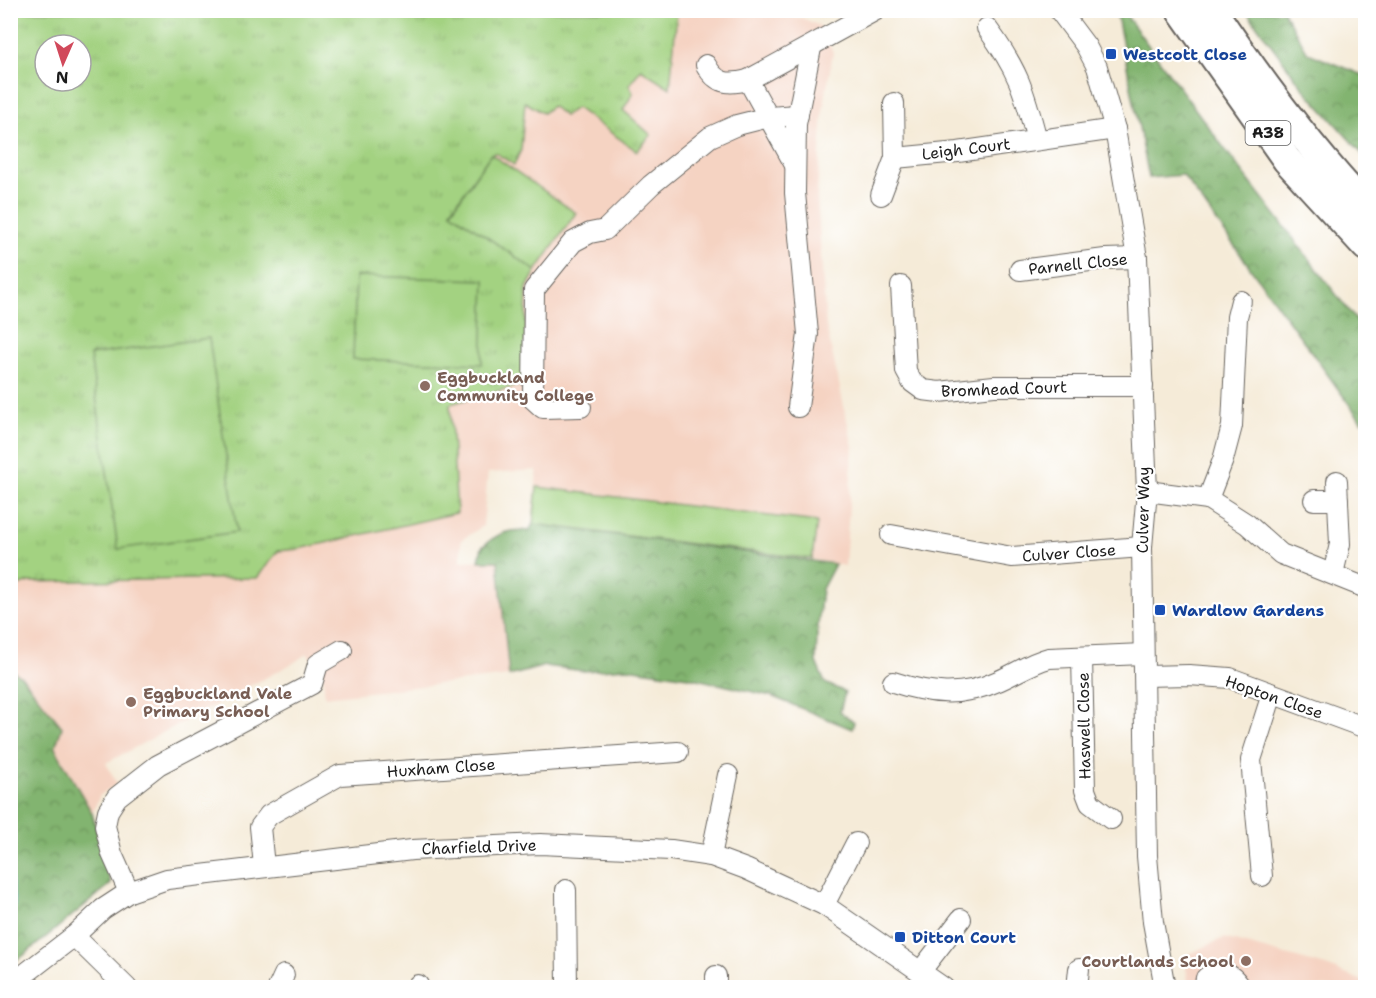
<svg xmlns="http://www.w3.org/2000/svg" width="1376" height="998" viewBox="0 0 1376 998" font-family="'Shantell Sans',sans-serif">
	<style>
		.built { fill: #f5d3c2 }
		.grass { fill: url(#grass-tufts); stroke: #60774e; stroke-width: 1.5; fill-rule: evenodd }
		.forest { fill: url(#forest-crowns); stroke: #4f6846; stroke-width: 1.5 }
		.pitch { fill: #a3d281; stroke: #60774e; stroke-width: 1.5 }
		.lines { fill: none; stroke-linecap: round; stroke-linejoin: round }
		.stream { stroke: #55a3ce; stroke-width: 4.5 }
		.minor-casing { stroke: #68645e; stroke-width: 22 }
		.highway-casing { stroke: #68645e; stroke-width: 32 }
		.minor { stroke: #fff; stroke-width: 20 }
		.highway { stroke: #fff; stroke-width: 28 }
		.transit-dot { fill: #1a4fb4; stroke: #fff; stroke-width: 2 }
		.education-dot { fill: #8d6e63; stroke: #fff; stroke-width: 2 }
		.labels { text-anchor: middle; dominant-baseline: central; stroke-width: 4.5; stroke-linejoin: round; paint-order: stroke }
		.shield { fill: #fff; stroke: #606060; stroke-width: 1.5 }
		.shield-label { font-size: 15px; font-weight: bold; fill: #1c1c1c }
		.transit-label { font-size: 16px; font-weight: bold; fill: #164399; stroke: #fff; text-anchor: start }
		.street-label { font-size: 16px; fill: #1c1c1c; stroke: #fff }
		.education-label { font-size: 16px; font-weight: bold; fill: #785e54; stroke: #fff; text-anchor: start }
	</style>
	<defs>
		<pattern id="grass-tufts" width="24" height="20" patternUnits="userSpaceOnUse" patternTransform="scale(1.5)"><rect width="24" height="20" fill="#a3d281"/><path d="M3 7l-1-3M5 7V3M7 7l1-3M15 17l-1-3M17 17v-4M19 17l1-3" fill="none" stroke="#8cb46f"/></pattern>
		<pattern id="forest-crowns" width="20" height="18" patternUnits="userSpaceOnUse" patternTransform="scale(1.5)"><rect width="20" height="18" fill="#82b46f"/><path d="M2 6a3 3 0 1 1 6 0M12 15a3 3 0 1 1 6 0" fill="none" stroke="#6a925a"/></pattern>
	</defs>
	<rect width="100%" height="100%" fill="#fff"/>
	<filter id="ink" filterUnits="userSpaceOnUse"><feTurbulence type="fractalNoise" baseFrequency=".0167" numOctaves="2"/><feDisplacementMap in="SourceGraphic" scale="12" xChannelSelector="R" yChannelSelector="G"/><feConvolveMatrix kernelMatrix="1 2 1 2 8 2 1 2 1" color-interpolation-filters="sRGB"/></filter>
	<filter id="wash" filterUnits="userSpaceOnUse"><feTurbulence type="fractalNoise" baseFrequency=".008" numOctaves="4" result="noise"/><feDisplacementMap in="SourceGraphic" scale="24" xChannelSelector="R" yChannelSelector="G"/><feGaussianBlur stdDeviation="1.35" result="paint"/><feColorMatrix in="noise" values="0 0 0 0 0 0 0 0 0 0 0 0 0 0 0 0 0 1.4 0 .05"/><feComposite in="paint" operator="in"/></filter>
	<g filter="url(#wash)">
		<rect width="100%" height="100%" fill="#f5ebd8"/>
		<g class="built">
			<polygon points="693,10 802,18 820,26 833,52 823,111 817,196 826,325 853,447 845,566 812,559 533,524 537,470 488,473 483,526 461,540 461,561 498,560 509,676 325,697 323,674 307,653 295,662 106,763 117,784 100,795 92,813 55,748 22,677 11,669 10,270 200,11"/>
			<polygon points="1224,938 1326,966 1365,982 1365,987 1189,987 1184,956"/>
		</g>
		<path class="grass" d="M11 11H677L670 88 641 69 629 85 633 93 623 110 651 135 637 151 576 108 564 116 552 106 543 113 525 102 521 150 514 165 496 153 491 154 451 211 536 271 527 288 524 384 450 404 457 513 299 549 278 551 257 578 30 582 11 588ZM45 45H81V81H45Z"/>
		<g class="forest">
			<polygon points="1116,11 1123,11 1221,144 1365,332 1366,418 1362,422 1183,175 1149,178"/>
			<polygon points="1246,11 1283,11 1308,53 1365,76 1365,157 1304,89"/>
			<path d="M533 524 835 564 822 589 817 635 816 662 825 683 845 692 840 712 854 722 852 729 771 696 688 677 627 668 584 671 545 666 509 676 498 561H479L482 547C497 534 508 528 529 531Z"/>
			<polygon points="10,669 22,677 62,727 55,748 92,813 111,884 19,959 11,962"/>
		</g>
		<g class="pitch">
			<polygon points="491,154 576,213 536,271 451,212"/>
			<polygon points="356,276 485,280 482,364 353,359"/>
			<polygon points="209,338 237,532 118,549 90,355"/>
			<polygon points="537,487 817,522 812,559 533,524"/>
		</g>
		<g class="lines">
			<polyline class="stream" points="10,879 13,905"/>
		</g>
	</g>
	<g filter="url(#ink)">
		<g class="lines">
			<defs>
				<g id="minor">
					<polyline points="1059,10 1086,46 1097,67 1115,129 1137,258 1147,491 1142,547 1147,856 1153,922 1165,988"/>
					<path d="M987 28C1018 70 1024 90 1037 140"/>
					<path d="M706 65C716 84 728 85 748 80L876 10"/>
					<polyline points="748,80 795,165"/>
					<polyline points="895,158 958,152 1115,129"/>
					<polyline points="881,195 895,158 894,103"/>
					<polyline points="1020,270 1105,259 1137,258"/>
					<polyline points="901,286 906,371 912,382 923,390 939,392 994,386 1143,386"/>
					<polyline points="581,407 543,408 533,399 534,290 573,242 590,233 605,230 651,185 710,137 737,125 769,117 798,115"/>
					<polyline points="798,407 808,334 795,193 796,124 811,48"/>
					<polyline points="1147,491 1208,499 1247,524 1281,554 1366,588"/>
					<polyline points="1208,499 1223,460 1232,426 1237,317 1241,301"/>
					<polyline points="1314,500 1338,500"/>
					<polyline points="891,535 1012,557 1142,547"/>
					<polyline points="1333,574 1340,544 1337,481"/>
					<polyline points="1082,657 1085,790 1090,803 1111,819"/>
					<polyline points="1145,676 1189,675 1230,678 1366,728"/>
					<path d="M893 682C930 694 961 698 998 681 1015 674 1030 663 1049 658L1143 654"/>
					<polyline points="711,856 728,775"/>
					<polyline points="264,866 260,827 269,815 340,775 678,752"/>
					<polyline points="1262,876 1251,760 1272,694"/>
					<polyline points="566,890 567,988"/>
					<polyline points="129,892 112,854 105,826 108,811 117,797 158,765 312,684 318,664 342,650"/>
					<polyline points="824,905 856,843"/>
					<polyline points="74,936 127,988"/>
					<polyline points="920,972 961,919"/>
					<polyline points="716,976 716,988"/>
					<polyline points="10,980 21,977 74,936 103,909 129,892 167,879 412,850 540,844 671,850 711,856 746,869 824,905 944,988"/>
					<polyline points="278,988 284,975"/>
					<polyline points="418,988 418,985"/>
					<polyline points="1077,988 1079,969"/>
					<path d="M1204 988 1206 978 1214 972C1227 972 1234 976 1241 988"/>
				</g>
				<g id="highway">
					<polyline points="1181,10 1287,160 1366,246"/>
					<path d="M1212 10C1259 80 1308 147 1366 208"/>
				</g>
			</defs>
			<use href="#minor" class="minor-casing"/>
			<use href="#highway" class="highway-casing"/>
			<use href="#minor" class="minor"/>
			<use href="#highway" class="highway"/>
		</g>
	</g>
	<g class="transit-dot">
		<rect x="1105" y="48" width="12" height="12" rx="3"/>
		<rect x="1154" y="604" width="12" height="12" rx="3"/>
		<rect x="894" y="931" width="12" height="12" rx="3"/>
	</g>
	<g class="education-dot">
		<circle cx="425" cy="386" r="6"/>
		<circle cx="131" cy="702" r="6"/>
		<circle cx="1246" cy="961" r="6"/>
	</g>
	<g class="labels">
		<rect class="shield" x="1245.5" y="121" width="45" height="24" rx="4.5"/>
		<g class="shield-label">
			<text x="1268" y="133">A38</text>
		</g>
		<g class="transit-label">
			<text x="1123" y="54">Westcott Close</text>
			<text x="1172" y="610">Wardlow Gardens</text>
			<text x="912" y="937">Ditton Court</text>
		</g>
		<g class="street-label">
			<text transform="translate(966 149) rotate(-7)">Leigh Court</text>
			<text transform="translate(1078 264) rotate(-6)">Parnell Close</text>
			<text transform="translate(1004 389) rotate(-2)">Bromhead Court</text>
			<text transform="translate(1143 510) rotate(-89)">Culver Way</text>
			<text transform="translate(1069 553) rotate(-4)">Culver Close</text>
			<text transform="translate(1274 697) rotate(19)">Hopton Close</text>
			<text transform="translate(1084 726) rotate(-91)">Haswell Close</text>
			<text transform="translate(441 768) rotate(-4)">Huxham Close</text>
			<text transform="translate(479 847) rotate(-2)">Charfield Drive</text>
		</g>
		<g class="education-label">
			<text x="437" y="377">Eggbuckland<tspan x="437" dy="18">Community College</tspan></text>
			<text x="143" y="693">Eggbuckland Vale<tspan x="143" dy="18">Primary School</tspan></text>
			<text x="1234" y="961" text-anchor="end">Courtlands School</text>
		</g>
	</g>
	<rect width="1376" height="998" fill="none" stroke="#fff" stroke-width="36"/>
	<g transform="translate(63 63) rotate(183)"><circle r="28" fill="#ffffff" stroke="#a4a4a4" stroke-width="1.5"/>
	<path d="M0-4.5L10 22L0 15L-10 22Z" fill="#d1495b"/>
	<text y="-9" font-size="16" font-weight="bold" text-anchor="middle" fill="#1c1c1c">N</text>
	</g>
</svg>
